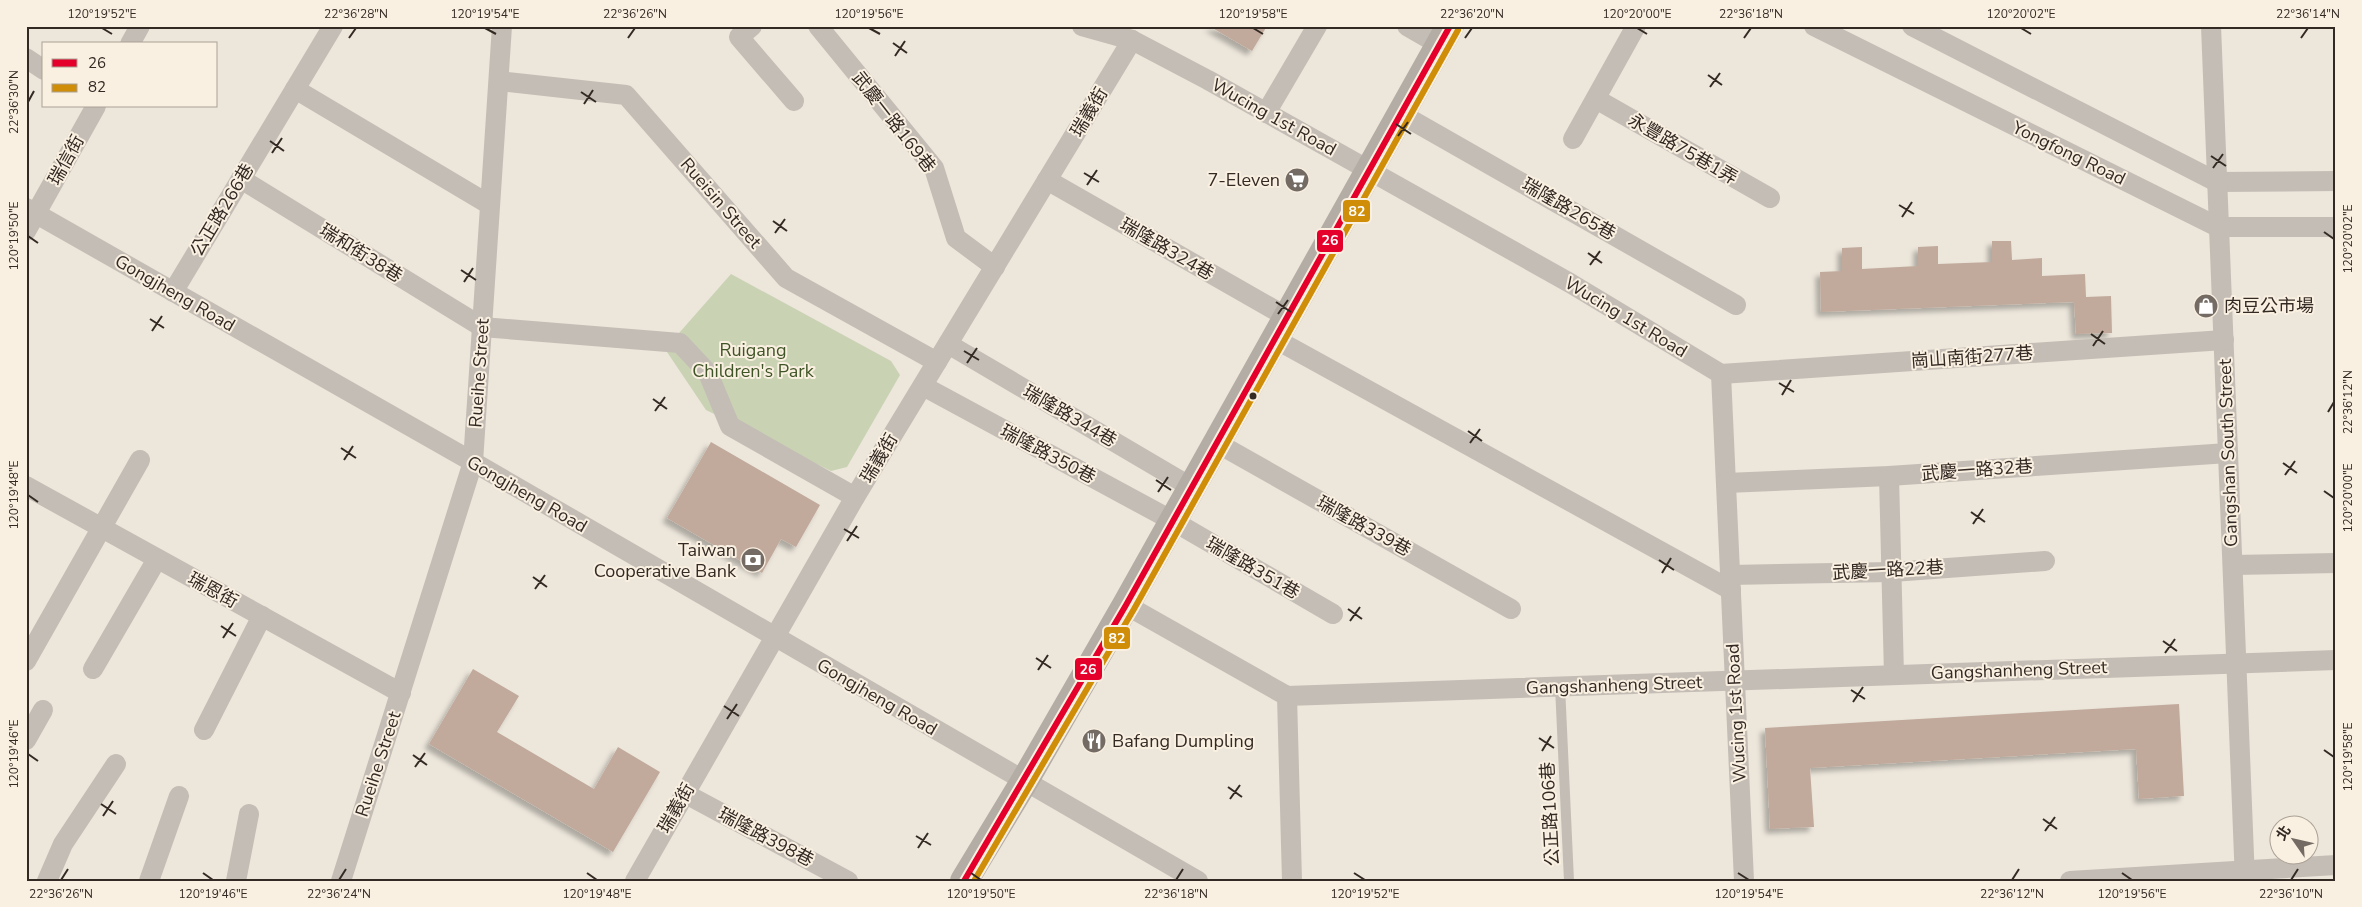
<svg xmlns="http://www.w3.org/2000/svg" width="2362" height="907" viewBox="0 0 2362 907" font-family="'Nunito Sans','Noto Sans TC',sans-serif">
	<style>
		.green { fill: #cad2b4 }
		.building { fill: #c1aa9c; filter: url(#shadow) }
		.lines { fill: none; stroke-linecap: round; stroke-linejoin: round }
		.lane { stroke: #c3bdb5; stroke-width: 10 }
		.street { stroke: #c3bdb5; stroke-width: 20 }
		.secondary { stroke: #b4ada5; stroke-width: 28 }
		.bus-1-casing { stroke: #faf0e1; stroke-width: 10 }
		.bus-2-casing { stroke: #faf0e1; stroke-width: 10 }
		.bus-1 { stroke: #e4002b; stroke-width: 6 }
		.bus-2 { stroke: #d08d07; stroke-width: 6 }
		.ticks { fill: none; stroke: #342a24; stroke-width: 2 }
		.bus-dot { fill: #342a24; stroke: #faf0e1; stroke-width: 2 }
		.labels { text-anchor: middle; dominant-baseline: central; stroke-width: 4; stroke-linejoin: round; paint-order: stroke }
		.street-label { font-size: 18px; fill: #342a24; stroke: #faf0e1 }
		.poi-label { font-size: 18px; fill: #342a24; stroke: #faf0e1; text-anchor: end }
		.park-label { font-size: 18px; fill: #3f5426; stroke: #faf0e1 }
		.line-badge { stroke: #faf0e1; stroke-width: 2 }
		.badge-label { font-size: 14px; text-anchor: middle; font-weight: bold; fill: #fff }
		.neatline { fill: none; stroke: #342a24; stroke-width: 2 }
		.ticks-label { font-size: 12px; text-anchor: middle; fill: #342a24 }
	</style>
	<defs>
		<filter id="shadow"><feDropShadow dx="-4.5" dy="4.5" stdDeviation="2.5" flood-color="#0004"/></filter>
	</defs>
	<rect width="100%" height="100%" fill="#ece6db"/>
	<polygon class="green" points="731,274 891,361 900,375 847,467 831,471 706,410 665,349"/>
	<g class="building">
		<polygon points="1209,26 1267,26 1252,51"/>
		<polygon points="1992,241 2011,241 2012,260 2042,258 2042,276 2085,274 2086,297 2111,296 2112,333 2076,334 2074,302 1821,312 1820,272 1842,271 1842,248 1862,247 1862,269 1918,266 1918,247 1938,246 1938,264 1992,262"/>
		<polygon points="711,442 820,505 796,547 781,539 762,573 667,518"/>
		<polygon points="473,669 519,696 497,732 594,789 618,747 660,772 613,852 429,744"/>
		<polygon points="2179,704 2184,796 2139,799 2136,749 1810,768 1814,827 1770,829 1765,728"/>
	</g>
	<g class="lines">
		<polyline class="lane" points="1560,686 1569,881"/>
		<g class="street">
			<polyline points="752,26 739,37 794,101"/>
			<polyline points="818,26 934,168 956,238 995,267"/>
			<polyline points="1082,26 1132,40 1208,80 1570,283 1721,374 1744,881"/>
			<polyline points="1407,26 1440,45"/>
			<polyline points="1814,26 2218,227 2336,227"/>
			<polyline points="1912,26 2217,182 2336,181"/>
			<polyline points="2211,26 2245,881"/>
			<polyline points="130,44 140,26"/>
			<polyline points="26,58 44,70"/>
			<polyline points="499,81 626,95 786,278 937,362"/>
			<polyline points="295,89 490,205"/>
			<polyline points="1596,99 1770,198"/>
			<polyline points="1266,113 1317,26"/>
			<polyline points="1401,114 1736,305"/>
			<polyline points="1573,139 1636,26"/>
			<polyline points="241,179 482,327 680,343 708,373 730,426 855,497"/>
			<polyline points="1047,180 1287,317"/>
			<polyline points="26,208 473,462 1198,881"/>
			<polyline points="26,231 96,106"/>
			<polyline points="173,292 333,26"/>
			<polyline points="1275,339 1731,590"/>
			<polyline points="948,344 1191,487"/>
			<polyline points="1721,374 2224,340"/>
			<polyline points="923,386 1173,521 1333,614"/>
			<polyline points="1217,443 1511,609"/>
			<polyline points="1889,476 1894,675"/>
			<polyline points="1726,483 1889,476 2228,453"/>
			<polyline points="26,486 401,693"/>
			<polyline points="2233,565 2336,563"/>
			<polyline points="1730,575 1892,572 2045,561"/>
			<polyline points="1126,605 1287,696 2336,660"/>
			<polyline points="26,661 140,460"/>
			<polyline points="93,669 157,559"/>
			<polyline points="1287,696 1292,881"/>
			<polyline points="204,730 262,616"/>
			<polyline points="26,740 43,710"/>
			<polyline points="684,793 848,881"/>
			<polyline points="47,881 63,844 116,764"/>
			<polyline points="149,881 179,796"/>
			<polyline points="236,881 249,814"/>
			<polyline points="341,881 473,462 502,26"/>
			<polyline points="635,881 855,497 1132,40"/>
			<polyline points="2070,881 2336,865"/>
		</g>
		<polyline class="secondary" points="964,881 1024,782 1126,605 1450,26"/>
		<defs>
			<polyline id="bus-1" points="964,881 1126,605 1450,26"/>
			<polyline id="bus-2" points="974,881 1134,609 1458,30"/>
		</defs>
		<use href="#bus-1" class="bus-1-casing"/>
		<use href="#bus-2" class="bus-2-casing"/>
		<use href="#bus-1" class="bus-1"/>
		<use href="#bus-2" class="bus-2"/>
	</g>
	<path class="ticks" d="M102 28 112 34M485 28 496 34M869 28 880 34M1253 28 1263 34M1637 28 1647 34M2021 28 2031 34M349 38 356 28M628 38 635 28M1465 38 1472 28M1744 38 1751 28M2301 38 2308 28M893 43 907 53M895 56 905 41M1708 75 1722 85M1710 87 1720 73M581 92 596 102M28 102 34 91M584 104 593 90M1396 124 1411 134M1398 136 1408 122M270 141 284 151M272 153 282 138M2211 156 2226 166M2213 168 2223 154M1084 173 1099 182M1087 185 1097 170M1899 205 1914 214M1902 217 1912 202M773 221 787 231M2324 232 2334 239M775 233 785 219M28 236 38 243M1588 253 1602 263M1590 265 1600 251M461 270 476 280M464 282 473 268M1276 302 1291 312M1278 314 1288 300M150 319 164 328M152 331 162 316M2091 334 2105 344M2093 346 2103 331M964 351 979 360M967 363 977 348M1779 383 1794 392M1782 395 1791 380M653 399 667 409M655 411 665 397M2328 412 2334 402M1468 431 1482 441M1470 443 1480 429M341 448 356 458M344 460 353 446M2283 463 2297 473M2285 475 2295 461M1156 480 1171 490M2324 491 2334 498M1158 492 1168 477M28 495 38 502M1971 512 1985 522M1973 524 1983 509M844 529 859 538M847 541 857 526M1659 560 1674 570M1662 573 1671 558M533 577 547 587M535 589 545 575M1348 609 1362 619M1350 621 1360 607M221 626 236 636M223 638 233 623M2163 641 2177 651M2165 653 2175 639M1036 658 1051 668M1038 670 1048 655M1851 690 1865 699M1853 702 1863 687M724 706 739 716M727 719 737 704M1539 738 1554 748M2324 750 2334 757M1542 751 1551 736M28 754 38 761M413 755 427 765M415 767 425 753M1228 787 1242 797M1230 799 1240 785M101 804 116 814M103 816 113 801M2043 819 2057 829M2045 831 2055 817M916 836 931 845M918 848 928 833M203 873 213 880M587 873 597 880M971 873 981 880M1354 873 1365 880M1738 873 1749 880M2122 873 2132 880M61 880 68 869M339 880 346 869M1176 880 1183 869M2012 880 2019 869M2291 880 2298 869"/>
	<defs>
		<symbol id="supermarket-disc" viewBox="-11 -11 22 22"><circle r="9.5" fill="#746c64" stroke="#faf0e1"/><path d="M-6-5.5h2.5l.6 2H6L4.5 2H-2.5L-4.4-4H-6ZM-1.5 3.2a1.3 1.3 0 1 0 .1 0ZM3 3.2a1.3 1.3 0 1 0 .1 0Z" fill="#fff"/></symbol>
		<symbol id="shop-disc" viewBox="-11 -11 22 22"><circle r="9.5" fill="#746c64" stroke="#faf0e1"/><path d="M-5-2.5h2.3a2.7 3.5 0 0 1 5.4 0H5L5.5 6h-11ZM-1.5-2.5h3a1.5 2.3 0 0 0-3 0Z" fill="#fff"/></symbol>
		<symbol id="bank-disc" viewBox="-11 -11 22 22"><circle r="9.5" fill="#746c64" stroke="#faf0e1"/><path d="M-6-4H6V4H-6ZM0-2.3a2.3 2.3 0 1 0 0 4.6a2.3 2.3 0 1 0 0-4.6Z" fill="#fff"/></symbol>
		<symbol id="restaurant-disc" viewBox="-11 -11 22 22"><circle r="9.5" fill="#746c64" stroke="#faf0e1"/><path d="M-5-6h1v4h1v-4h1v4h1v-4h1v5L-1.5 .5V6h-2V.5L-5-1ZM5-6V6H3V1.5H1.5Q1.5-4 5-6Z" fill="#fff"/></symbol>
	</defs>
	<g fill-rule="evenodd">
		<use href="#supermarket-disc" x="1283" y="166" width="28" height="28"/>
		<use href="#shop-disc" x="2192" y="292" width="28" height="28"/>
		<use href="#bank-disc" x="739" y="546" width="28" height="28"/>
		<use href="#restaurant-disc" x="1080" y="727" width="28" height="28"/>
	</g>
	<circle class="bus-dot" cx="1253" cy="396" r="4.5"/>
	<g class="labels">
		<g class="street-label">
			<text transform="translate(1089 112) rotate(-59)">瑞義街</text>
			<text transform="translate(1274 117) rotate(29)">Wucing 1st Road</text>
			<text transform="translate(894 122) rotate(52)">武慶一路169巷</text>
			<text transform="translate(1683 149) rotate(30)">永豐路75巷1弄</text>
			<text transform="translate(2069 153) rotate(26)">Yongfong Road</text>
			<text transform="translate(66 160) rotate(-61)">瑞信街</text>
			<text transform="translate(721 203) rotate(49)">Rueisin Street</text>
			<text transform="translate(1569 209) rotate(30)">瑞隆路265巷</text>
			<text transform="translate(222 210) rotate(-59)">公正路266巷</text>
			<text transform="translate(1167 249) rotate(30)">瑞隆路324巷</text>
			<text transform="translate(361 253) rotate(32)">瑞和街38巷</text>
			<text transform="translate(175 293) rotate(30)">Gongjheng Road</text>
			<text transform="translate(1626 317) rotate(31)">Wucing 1st Road</text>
			<text transform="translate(1972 357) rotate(-4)">崗山南街277巷</text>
			<text transform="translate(479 373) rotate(-86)">Rueihe Street</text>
			<text transform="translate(1070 416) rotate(30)">瑞隆路344巷</text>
			<text transform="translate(2228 453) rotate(-92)">Gangshan South Street</text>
			<text transform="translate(1048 454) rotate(28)">瑞隆路350巷</text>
			<text transform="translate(879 458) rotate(-59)">瑞義街</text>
			<text transform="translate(1977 470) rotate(-4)">武慶一路32巷</text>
			<text transform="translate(527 494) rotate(30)">Gongjheng Road</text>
			<text transform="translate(1364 526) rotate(29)">瑞隆路339巷</text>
			<text transform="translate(1253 568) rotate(30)">瑞隆路351巷</text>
			<text transform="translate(1888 570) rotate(-3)">武慶一路22巷</text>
			<text transform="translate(213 590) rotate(29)">瑞恩街</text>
			<text transform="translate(2019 670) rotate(-2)">Gangshanheng Street</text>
			<text transform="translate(1614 685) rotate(-2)">Gangshanheng Street</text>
			<text transform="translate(877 697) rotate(30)">Gongjheng Road</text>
			<text transform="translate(1736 713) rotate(-93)">Wucing 1st Road</text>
			<text transform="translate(378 764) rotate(-72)">Rueihe Street</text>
			<text transform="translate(676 808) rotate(-60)">瑞義街</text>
			<text transform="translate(1550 814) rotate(-93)">公正路106巷</text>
			<text transform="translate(766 837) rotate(28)">瑞隆路398巷</text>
		</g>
		<g class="poi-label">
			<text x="1280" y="180">7-Eleven</text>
			<text x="2224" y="306" text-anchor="start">肉豆公市場</text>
			<text x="736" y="550">Taiwan<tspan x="736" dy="21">Cooperative Bank</tspan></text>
			<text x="1112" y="741" text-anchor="start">Bafang Dumpling</text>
		</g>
		<g class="park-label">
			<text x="753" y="350">Ruigang<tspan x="753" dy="21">Children's Park</tspan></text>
		</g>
	</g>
	<g class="line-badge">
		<rect x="1342" y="199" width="29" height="24" rx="5" fill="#d08d07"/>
		<rect x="1316" y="229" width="28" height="24" rx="5" fill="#e4002b"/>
		<rect x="1103" y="626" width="28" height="24" rx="5" fill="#d08d07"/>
		<rect x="1074" y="657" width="29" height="24" rx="5" fill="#e4002b"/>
	</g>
	<g class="badge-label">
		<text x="1357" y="216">82</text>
		<text x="1330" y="245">26</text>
		<text x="1117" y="643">82</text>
		<text x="1088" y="674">26</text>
	</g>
	<rect width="2362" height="907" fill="none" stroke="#faf0e1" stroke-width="55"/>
	<rect x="42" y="42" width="175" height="65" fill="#faf0e1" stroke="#aba195"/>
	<rect x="52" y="59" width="25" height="8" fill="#e4002b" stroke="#aba195"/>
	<text x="88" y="68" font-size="15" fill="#342a24">26</text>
	<rect x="52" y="84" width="25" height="8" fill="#d08d07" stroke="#aba195"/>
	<text x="88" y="92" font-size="15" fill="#342a24">82</text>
	<g transform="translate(2294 840) rotate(304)"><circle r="24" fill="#faf0e1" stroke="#aba195"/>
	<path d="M0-4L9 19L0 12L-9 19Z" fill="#746c64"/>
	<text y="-8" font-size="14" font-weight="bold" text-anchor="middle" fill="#342a24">北</text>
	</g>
	<rect x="28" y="28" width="2306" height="852" class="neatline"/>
	<g class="ticks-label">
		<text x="102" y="18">120°19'52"E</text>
		<text x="356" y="18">22°36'28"N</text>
		<text x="485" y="18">120°19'54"E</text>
		<text x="635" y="18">22°36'26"N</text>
		<text x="869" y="18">120°19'56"E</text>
		<text x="1253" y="18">120°19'58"E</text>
		<text x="1472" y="18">22°36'20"N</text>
		<text x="1637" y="18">120°20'00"E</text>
		<text x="1751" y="18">22°36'18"N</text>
		<text x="2021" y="18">120°20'02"E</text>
		<text x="2308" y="18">22°36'14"N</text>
		<text transform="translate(14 102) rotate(-90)" y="4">22°36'30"N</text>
		<text transform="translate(14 236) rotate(-90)" y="4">120°19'50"E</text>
		<text transform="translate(2348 239) rotate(-90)" y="4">120°20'02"E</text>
		<text transform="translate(2348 402) rotate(-90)" y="4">22°36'12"N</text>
		<text transform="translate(14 495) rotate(-90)" y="4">120°19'48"E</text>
		<text transform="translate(2348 498) rotate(-90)" y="4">120°20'00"E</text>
		<text transform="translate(14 754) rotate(-90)" y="4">120°19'46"E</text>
		<text transform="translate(2348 757) rotate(-90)" y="4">120°19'58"E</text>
		<text x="61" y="898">22°36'26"N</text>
		<text x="213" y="898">120°19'46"E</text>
		<text x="339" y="898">22°36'24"N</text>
		<text x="597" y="898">120°19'48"E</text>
		<text x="981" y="898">120°19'50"E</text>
		<text x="1176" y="898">22°36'18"N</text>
		<text x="1365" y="898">120°19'52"E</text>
		<text x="1749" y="898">120°19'54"E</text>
		<text x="2012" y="898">22°36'12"N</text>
		<text x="2132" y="898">120°19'56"E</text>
		<text x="2291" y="898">22°36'10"N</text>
	</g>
</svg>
